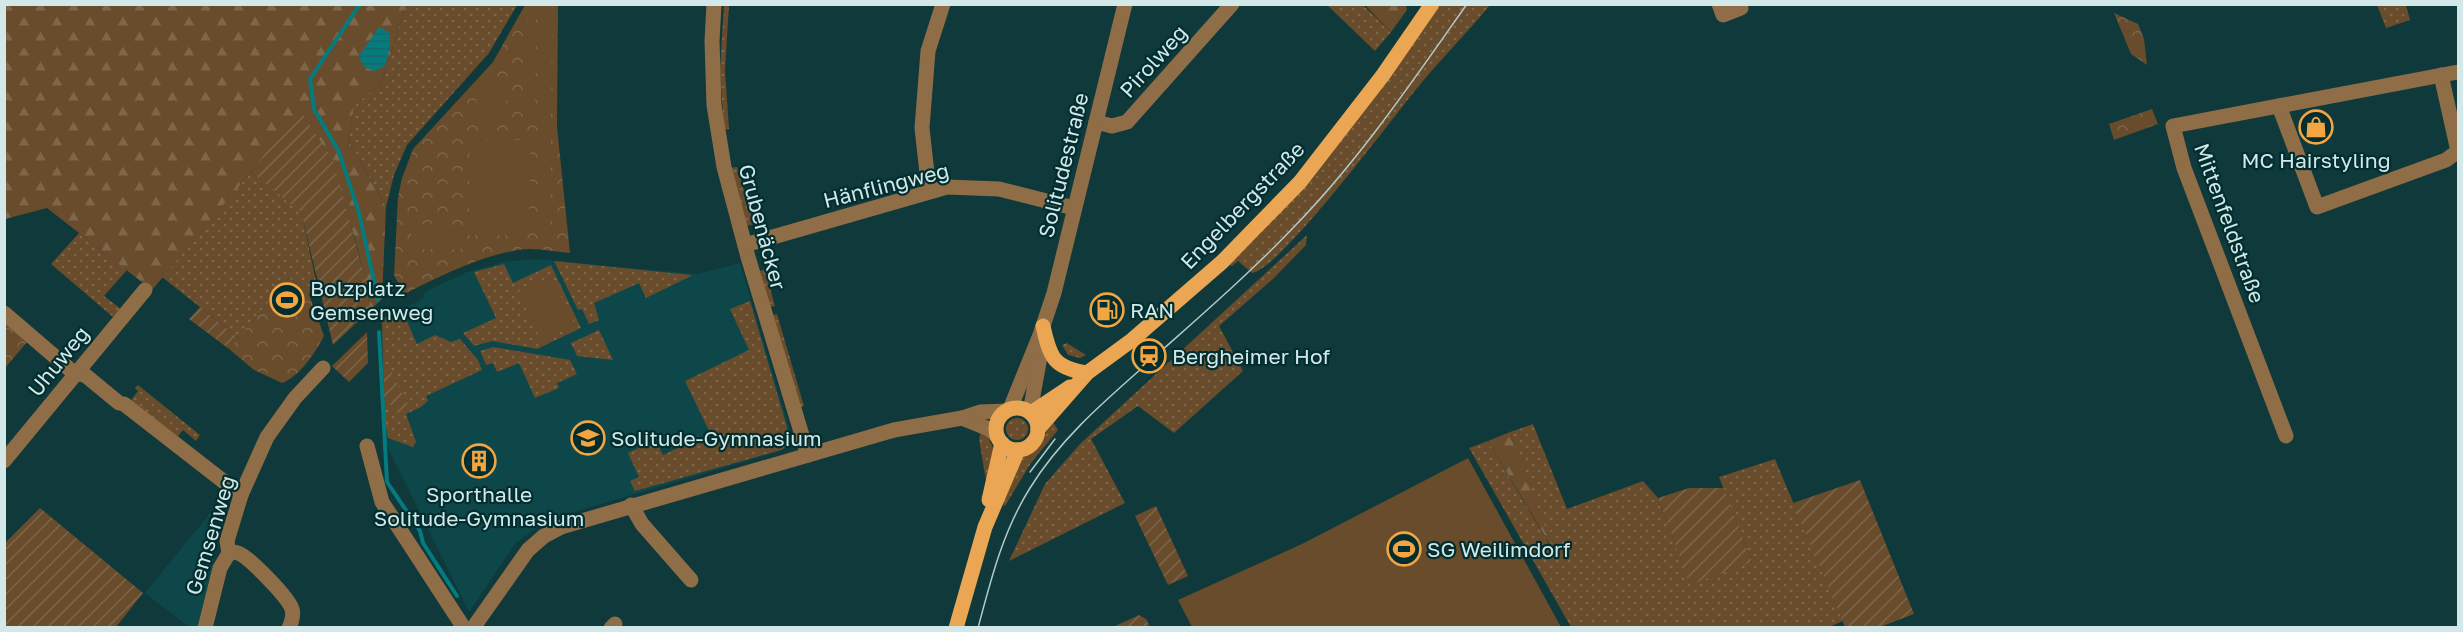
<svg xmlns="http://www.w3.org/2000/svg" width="2463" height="632" viewBox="0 0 2463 632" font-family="'Golos Text',sans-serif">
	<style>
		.built { fill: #0e4749 }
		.grass { fill: url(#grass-dots) }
		.forest { fill: url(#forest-firs) }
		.park { fill: url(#park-crowns) }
		.garden { fill: url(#garden-furrows) }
		.pitch { fill: #684c2b }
		.water { fill: url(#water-rules) }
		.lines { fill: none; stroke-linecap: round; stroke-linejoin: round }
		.stream { stroke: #047b7f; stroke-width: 4 }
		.minor { stroke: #8e6d47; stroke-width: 15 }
		.major { stroke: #eaa653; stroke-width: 15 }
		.tram { stroke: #b2caca; stroke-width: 1.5 }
		.labels { text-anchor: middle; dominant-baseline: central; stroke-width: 4.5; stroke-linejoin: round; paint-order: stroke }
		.street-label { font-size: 21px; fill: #d3e8e8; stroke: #022e30 }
		.poi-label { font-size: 21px; fill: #d3e8e8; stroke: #022e30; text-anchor: start }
	</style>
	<defs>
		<pattern id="grass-dots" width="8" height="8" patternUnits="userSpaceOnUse" patternTransform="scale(1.5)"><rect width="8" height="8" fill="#684c2b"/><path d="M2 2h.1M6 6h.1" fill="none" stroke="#7d664a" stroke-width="1.8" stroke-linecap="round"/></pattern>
		<pattern id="forest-firs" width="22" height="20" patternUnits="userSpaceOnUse" patternTransform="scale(1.5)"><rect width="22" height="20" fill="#684c2b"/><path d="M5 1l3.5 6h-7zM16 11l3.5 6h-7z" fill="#7d664a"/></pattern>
		<pattern id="park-crowns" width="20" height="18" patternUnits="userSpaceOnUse" patternTransform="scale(1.5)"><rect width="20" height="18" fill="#684c2b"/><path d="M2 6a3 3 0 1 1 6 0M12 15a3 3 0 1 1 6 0" fill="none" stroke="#7d664a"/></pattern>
		<pattern id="garden-furrows" width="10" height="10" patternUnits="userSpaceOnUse" patternTransform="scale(1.5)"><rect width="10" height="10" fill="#684c2b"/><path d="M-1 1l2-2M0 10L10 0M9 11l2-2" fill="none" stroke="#7d664a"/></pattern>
		<pattern id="water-rules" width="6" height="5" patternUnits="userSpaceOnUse" patternTransform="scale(1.5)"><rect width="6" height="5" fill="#047b7f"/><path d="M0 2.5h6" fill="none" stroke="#1f6365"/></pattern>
	</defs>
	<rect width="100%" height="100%" fill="#0f393a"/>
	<g class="built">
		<polygon points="535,259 697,274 740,263 791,434 790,442 781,451 547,520 515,544 469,612 387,446 381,319 423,299 425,292 467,272 503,262"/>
		<polygon points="216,506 205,547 216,550 198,627 189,627 145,593"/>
	</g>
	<g class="grass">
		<polygon points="406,5 517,5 489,53 407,145 394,175 386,207 349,141 354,105 381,84"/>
		<polygon points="724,5 729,5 725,70 729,129 724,130 720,70"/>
		<polygon points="1327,5 1363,5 1391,32 1375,51"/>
		<path d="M1440 5H1490C1467 33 1441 59 1418 87 1394 116 1280 270 1252 273L1238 261 1232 266 1229 265C1313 186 1373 97 1440 5Z"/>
		<polygon points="2377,5 2406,5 2410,20 2386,28"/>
		<polygon points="737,167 754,224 747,226 731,168"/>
		<polygon points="251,172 301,211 318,290 309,294 289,278 239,338 162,277"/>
		<polygon points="79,233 127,270 104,296 121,309 113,317 51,264"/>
		<polygon points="1307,235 1306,245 1273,279 1219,326 1243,371 1174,433 1138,406 1091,439 1125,503 1009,561 1045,484 1080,444"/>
		<polygon points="554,261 691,275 691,276 646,298 639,283 594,303 599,320 589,324 582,309 578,310"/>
		<polygon points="504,264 513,283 551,265 581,328 537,349 492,341 474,346 463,333 496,318 474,272"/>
		<polygon points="765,269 775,306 770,307 760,271"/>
		<polygon points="750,301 789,434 786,447 781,450 635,491 630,481 639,477 628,453 655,440 663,455 710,433 685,381 749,350 730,309"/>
		<polygon points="402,310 417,344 435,335 451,342 460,339 478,360 482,370 426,396 428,401 421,407 406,414 416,442 413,447 388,438 384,415 382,319"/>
		<polygon points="777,314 804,406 799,408 773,315"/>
		<polygon points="599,330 613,360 577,356 571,343"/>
		<polygon points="1067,343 1086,355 1080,358 1068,355 1062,345"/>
		<polygon points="493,347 570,360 577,374 557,383 559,388 535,398 519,363 497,372 493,363 486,365 480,351"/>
		<polygon points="138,385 200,435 196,441 183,430 175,440 129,403 138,391 135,388"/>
		<circle cx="1017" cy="429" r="11"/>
		<polygon points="1052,420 1058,430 1031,463 1005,506 1003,505 1015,467 1021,459 1039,447"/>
		<polygon points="1533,424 1567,509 1643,481 1658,498 1690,584 1752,562 1719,477 1775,459 1843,621 1827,628 1571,627 1469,448 1488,441 1552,549 1510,432"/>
		<path d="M981 431C1002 450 993 463 987 487L979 439Z"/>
	</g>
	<g class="forest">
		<path d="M5 5H406L381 84 354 106 349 141 386 207 382 299 370 310C360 240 336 170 299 110L251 172 152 290 47 208 5 219Z"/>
		<polygon points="1365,5 1406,5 1407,10 1391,32"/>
		<polygon points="1510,432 1555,553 1488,441"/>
	</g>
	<g class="park">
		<path d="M525 5H558L557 127 570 253C554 252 534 247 518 250 477 257 441 276 404 294L394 275 398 197 402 178 413 149 493 62Z"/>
		<polygon points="2114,13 2138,24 2144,39 2147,65 2131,54"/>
		<polygon points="2152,109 2158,124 2114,140 2109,124"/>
		<path d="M289 278 309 294 324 336C315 353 300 376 282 383L254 370 229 349Z"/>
		<polygon points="5,324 28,341 5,368"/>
	</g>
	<g class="garden">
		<polygon points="299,109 333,160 366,281 370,310 333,345 301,212 251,172"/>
		<polygon points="200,307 239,338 229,349 189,319"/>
		<polygon points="367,332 368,363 349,382 332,366"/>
		<polygon points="391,370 409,407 394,414 391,405 384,398 384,371"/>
		<polygon points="1860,480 1914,614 1880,627 1845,627 1793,503"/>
		<polygon points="1689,488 1724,488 1752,562 1690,585 1658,498"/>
		<polygon points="1156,506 1188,576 1168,585 1135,516"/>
		<polygon points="40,508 143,593 116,627 5,627 5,543"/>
		<polygon points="1139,615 1146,619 1150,627 1113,627"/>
	</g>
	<g class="pitch">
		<polygon points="541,5 552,5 550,236 539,236"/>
		<polygon points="528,16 536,16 535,124 527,124"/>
		<polygon points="506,80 506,124 476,124 477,81"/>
		<polygon points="470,139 530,140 529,235 469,235"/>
		<polygon points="411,224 461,225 461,249 411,249"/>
		<polygon points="551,276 575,325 541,341 518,292"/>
		<polygon points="289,278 309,294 286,323 265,307"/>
		<polygon points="1468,458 1561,627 1192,627 1178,600 1304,543"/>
	</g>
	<polygon class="water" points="379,27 390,33 390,48 385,66 374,71 363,66 359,56"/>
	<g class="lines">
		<g class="stream">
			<polyline points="360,4 310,79 314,109 339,152 359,213 378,300"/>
			<polyline points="379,332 387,482 420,531 423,543 457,596"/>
		</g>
		<g class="minor">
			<polyline points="714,4 712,41 714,105 724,167 748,257 808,455"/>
			<polyline points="1719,4 1723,15 1741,8"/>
			<polyline points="2279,106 2317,207 2446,160 2458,151 2441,75"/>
			<polyline points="1096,122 1112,126 1127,122 1232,4"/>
			<polyline points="929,191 922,128 928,51 943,4"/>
			<polyline points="745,245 947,187 999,189 1074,208"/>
			<polyline points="4,313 74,373"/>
			<polyline points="74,373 85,375 119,403 124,404 241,495"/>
			<polyline points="1010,409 1040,335 1054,293 1125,4"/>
			<polyline points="1030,412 1040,357 1040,341"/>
			<polyline points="962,418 989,429 997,436"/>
			<polyline points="2286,436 2184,168 2173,126 2458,72"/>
			<polyline points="367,446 382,502 464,628"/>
			<polyline points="4,461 145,290"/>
			<polyline points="631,505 642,524 691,580"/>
			<path d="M229 553C232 553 235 552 238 553 249 557 288 597 292 609 294 615 292 621 289 628"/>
			<polyline points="205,628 220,568 229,553 227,541 241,495 267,437 295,398 323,368"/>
			<polyline points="473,628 528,550 544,536 561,527 894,430 962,418 980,412 1006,411"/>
			<polyline points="611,628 615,624"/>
		</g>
		<g class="major">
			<path d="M1043 326C1050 358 1054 368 1087 373"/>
			<circle cx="1017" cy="429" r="21"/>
			<polyline points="1031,413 1070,387"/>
			<polyline points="1038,429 1087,373 1132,340 1222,262 1300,182 1383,75 1432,4"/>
			<polyline points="989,500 1002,443"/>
			<polyline points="956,628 985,527 1018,450"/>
		</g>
		<g class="tram">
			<polyline points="1030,472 1055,439"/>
			<path d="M978 628C991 579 1003 531 1030 488 1059 441 1100 405 1141 369 1192 323 1244 279 1291 230 1358 162 1412 82 1467 4"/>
		</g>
	</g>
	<defs>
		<symbol id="shop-ring" viewBox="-11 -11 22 22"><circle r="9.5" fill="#022e30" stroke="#f2a541" stroke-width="1.5"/><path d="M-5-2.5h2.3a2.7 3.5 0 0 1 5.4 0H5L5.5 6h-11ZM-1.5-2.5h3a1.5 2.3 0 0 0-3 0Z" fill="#f2a541"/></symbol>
		<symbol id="stadium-ring" viewBox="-11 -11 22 22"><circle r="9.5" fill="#022e30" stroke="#f2a541" stroke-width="1.5"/><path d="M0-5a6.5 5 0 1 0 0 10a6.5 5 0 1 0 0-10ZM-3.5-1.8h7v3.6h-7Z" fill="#f2a541"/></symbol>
		<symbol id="fuel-ring" viewBox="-11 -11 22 22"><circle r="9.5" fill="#022e30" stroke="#f2a541" stroke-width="1.5"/><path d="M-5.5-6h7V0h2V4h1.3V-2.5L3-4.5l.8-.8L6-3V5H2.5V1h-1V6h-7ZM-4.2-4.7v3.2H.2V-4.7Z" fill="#f2a541"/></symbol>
		<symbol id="station-ring" viewBox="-11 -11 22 22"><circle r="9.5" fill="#022e30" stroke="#f2a541" stroke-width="1.5"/><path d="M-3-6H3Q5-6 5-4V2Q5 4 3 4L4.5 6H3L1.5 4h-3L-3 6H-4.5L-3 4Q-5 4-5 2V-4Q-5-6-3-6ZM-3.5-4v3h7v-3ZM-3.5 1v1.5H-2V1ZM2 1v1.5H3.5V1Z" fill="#f2a541"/></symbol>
		<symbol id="school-ring" viewBox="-11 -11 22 22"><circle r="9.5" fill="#022e30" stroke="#f2a541" stroke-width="1.5"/><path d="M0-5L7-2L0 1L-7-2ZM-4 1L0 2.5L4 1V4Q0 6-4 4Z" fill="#f2a541"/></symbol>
		<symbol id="building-ring" viewBox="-11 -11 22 22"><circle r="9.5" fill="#022e30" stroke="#f2a541" stroke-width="1.5"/><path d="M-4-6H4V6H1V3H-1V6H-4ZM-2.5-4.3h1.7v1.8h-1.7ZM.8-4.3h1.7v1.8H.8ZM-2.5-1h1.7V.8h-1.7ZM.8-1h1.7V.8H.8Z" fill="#f2a541"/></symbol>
	</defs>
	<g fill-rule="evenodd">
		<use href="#shop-ring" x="2297" y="108" width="38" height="38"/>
		<use href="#stadium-ring" x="268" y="281" width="38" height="38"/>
		<use href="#fuel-ring" x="1088" y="291" width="38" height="38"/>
		<use href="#station-ring" x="1130" y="337" width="38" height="38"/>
		<use href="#school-ring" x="569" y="419" width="38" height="38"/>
		<use href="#building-ring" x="460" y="442" width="38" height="38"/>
		<use href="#stadium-ring" x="1385" y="530" width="38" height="38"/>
	</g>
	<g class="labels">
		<g class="street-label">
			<text transform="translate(1153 61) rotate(-48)">Pirolweg</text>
			<text transform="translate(1063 165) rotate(-76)">Solitudestraße</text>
			<text transform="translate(886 185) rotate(-14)">Hänflingweg</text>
			<text transform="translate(1242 205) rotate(-46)">Engelbergstraße</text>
			<text transform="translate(2230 223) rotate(70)">Mittenfeldstraße</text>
			<text transform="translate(763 227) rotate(75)">Grubenäcker</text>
			<text transform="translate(58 361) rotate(-51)">Uhuweg</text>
			<text transform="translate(210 535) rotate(-73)">Gemsenweg</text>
		</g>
		<g class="poi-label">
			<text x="2316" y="160" text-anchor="middle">MC Hairstyling</text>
			<text x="310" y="288">Bolzplatz<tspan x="310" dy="24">Gemsenweg</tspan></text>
			<text x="1130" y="310">RAN</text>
			<text x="1172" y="356">Bergheimer Hof</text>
			<text x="611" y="438">Solitude-Gymnasium</text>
			<text x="479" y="494" text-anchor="middle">Sporthalle<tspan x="479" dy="24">Solitude-Gymnasium</tspan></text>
			<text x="1427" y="549">SG Weilimdorf</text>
		</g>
	</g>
	<rect width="2463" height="632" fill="none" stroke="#d3e8e8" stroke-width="12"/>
</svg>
